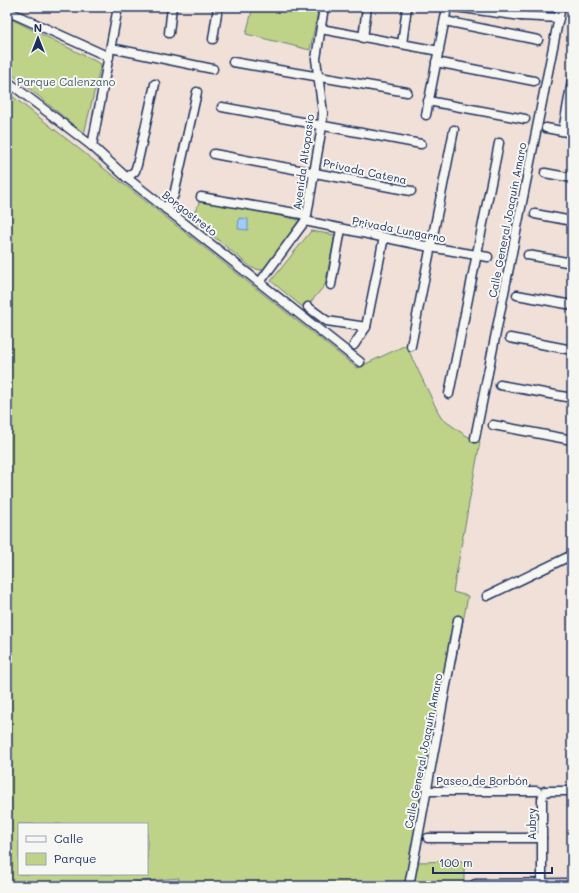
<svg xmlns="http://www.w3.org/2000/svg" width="579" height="893" viewBox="0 0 579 893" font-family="Mali,sans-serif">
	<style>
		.green { fill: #bed288; stroke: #6c8073; fill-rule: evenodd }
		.water { fill: #9fccfa; stroke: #6a8dbc }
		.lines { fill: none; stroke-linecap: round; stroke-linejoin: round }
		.minor-casing { stroke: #1b2f5e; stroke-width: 11 }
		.minor { stroke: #f6f6f2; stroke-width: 8 }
		.labels { text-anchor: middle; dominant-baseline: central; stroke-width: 4; stroke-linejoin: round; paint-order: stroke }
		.park-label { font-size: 11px; fill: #445868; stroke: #f6f6f2 }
		.street-label { font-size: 11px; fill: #1b2f5e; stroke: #f6f6f2 }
	</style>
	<rect width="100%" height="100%" fill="#f0e0d8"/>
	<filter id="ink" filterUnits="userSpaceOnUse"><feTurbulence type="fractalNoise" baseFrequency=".025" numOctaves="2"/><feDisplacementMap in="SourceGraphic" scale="8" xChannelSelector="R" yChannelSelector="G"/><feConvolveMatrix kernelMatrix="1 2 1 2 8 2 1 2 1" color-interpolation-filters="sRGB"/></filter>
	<g filter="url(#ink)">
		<g class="green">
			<polygon points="253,7 319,7 310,50 246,34"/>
			<polygon points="7,17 101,64 84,134 7,70"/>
			<path d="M7 92 357 368 406 345 441 418 465 435 480 442 453 592 468 596 416 862 464 861V886H177L179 878 136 882 135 886H7ZM19 824H147V874H19Z"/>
			<polygon points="200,200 300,220 267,266 261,270 252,268 190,217 197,208"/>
			<polygon points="311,231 335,235 325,285 305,309 271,281"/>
		</g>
		<polygon class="water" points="239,218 248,219 248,230 238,229"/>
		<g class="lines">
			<defs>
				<g id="minor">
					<polyline points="455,7 521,16 559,18"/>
					<polyline points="7,11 109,57"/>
					<polyline points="521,16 523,7"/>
					<polyline points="445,21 538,40"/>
					<polyline points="321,29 439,51"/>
					<polyline points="169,33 172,7"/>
					<polyline points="363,38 367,7"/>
					<polyline points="213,39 218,7"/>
					<polyline points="402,44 407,7"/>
					<polyline points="111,48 213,69"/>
					<polyline points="233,62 407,92"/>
					<polyline points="436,62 534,81"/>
					<polyline points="7,81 92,146 127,178 360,362"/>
					<polyline points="428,101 525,119"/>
					<polyline points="222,107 421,144"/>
					<polyline points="426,115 446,13"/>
					<polyline points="546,128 572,133"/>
					<polyline points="563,131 572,81"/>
					<polyline points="92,146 118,7"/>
					<polyline points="214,154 411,191"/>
					<polyline points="545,173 572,178"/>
					<polyline points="127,178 135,171 137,165 155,84"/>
					<polyline points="201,197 307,215"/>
					<polyline points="166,209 174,195 197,92"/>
					<polyline points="535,214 572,221"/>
					<polyline points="305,221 430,247 488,257"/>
					<polyline points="528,255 572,263"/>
					<polyline points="260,282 305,221 307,215 322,126 323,113 316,59 324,7"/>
					<polyline points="331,285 341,229"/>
					<polyline points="517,295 572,305"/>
					<polyline points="308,307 327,321 366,327"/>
					<polyline points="510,338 572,350"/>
					<polyline points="354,345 366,327 384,237"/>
					<polyline points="411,346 454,130"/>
					<polyline points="500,385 572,398"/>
					<polyline points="449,394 499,143"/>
					<polyline points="493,425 572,440"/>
					<polyline points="475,438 561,7"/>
					<polyline points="487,596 572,555"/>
					<polyline points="427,791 537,791"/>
					<polyline points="428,838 542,838"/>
					<polyline points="542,883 542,799 545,791 572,791"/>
					<polyline points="475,884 572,883"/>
					<polyline points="409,886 458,620"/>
				</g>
			</defs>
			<use href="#minor" class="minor-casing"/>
			<use href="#minor" class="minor"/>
		</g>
	</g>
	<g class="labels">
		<g class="park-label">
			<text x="66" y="81">Parque Calenzano</text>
		</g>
		<g class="street-label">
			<text transform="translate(303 162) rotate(-82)">Avenida Altopasio</text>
			<text transform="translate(365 171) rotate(12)">Privada Catena</text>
			<text transform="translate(190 213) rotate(38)">Borgostreto</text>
			<text transform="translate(507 220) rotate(-79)">Calle General Joaquín Amaro</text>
			<text transform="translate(399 229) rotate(11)">Privada Lungarno</text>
			<text transform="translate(423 751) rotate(-79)">Calle General Joaquín Amaro</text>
			<text x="482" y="780">Paseo de Borbón</text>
			<text transform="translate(531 824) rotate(-90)">Aubry</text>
		</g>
	</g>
	<rect width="579" height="893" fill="none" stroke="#f6f6f2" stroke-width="24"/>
	<rect x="12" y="12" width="555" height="869" fill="none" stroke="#1b2f5e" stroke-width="1.5" filter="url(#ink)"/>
	<rect x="18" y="823" width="130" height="52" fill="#f6f6f2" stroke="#9ea6b7"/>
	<rect x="26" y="836" width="20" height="6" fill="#f6f6f2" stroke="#9ea6b7"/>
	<text x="54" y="843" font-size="12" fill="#1b2f5e">Calle</text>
	<rect x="26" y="853" width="20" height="12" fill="#bed288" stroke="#9ea6b7"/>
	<text x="54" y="863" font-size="12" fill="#1b2f5e">Parque</text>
	<g transform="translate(38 38)" stroke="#f6f6f2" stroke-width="3" paint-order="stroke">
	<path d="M0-3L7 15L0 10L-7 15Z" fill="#1b2f5e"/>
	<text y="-6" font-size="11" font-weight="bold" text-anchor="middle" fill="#1b2f5e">N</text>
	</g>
	<path d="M433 867v6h119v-6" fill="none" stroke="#1b2f5e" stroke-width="2"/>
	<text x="439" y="867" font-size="12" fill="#1b2f5e" stroke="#f6f6f2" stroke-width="3" paint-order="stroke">100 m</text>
</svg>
